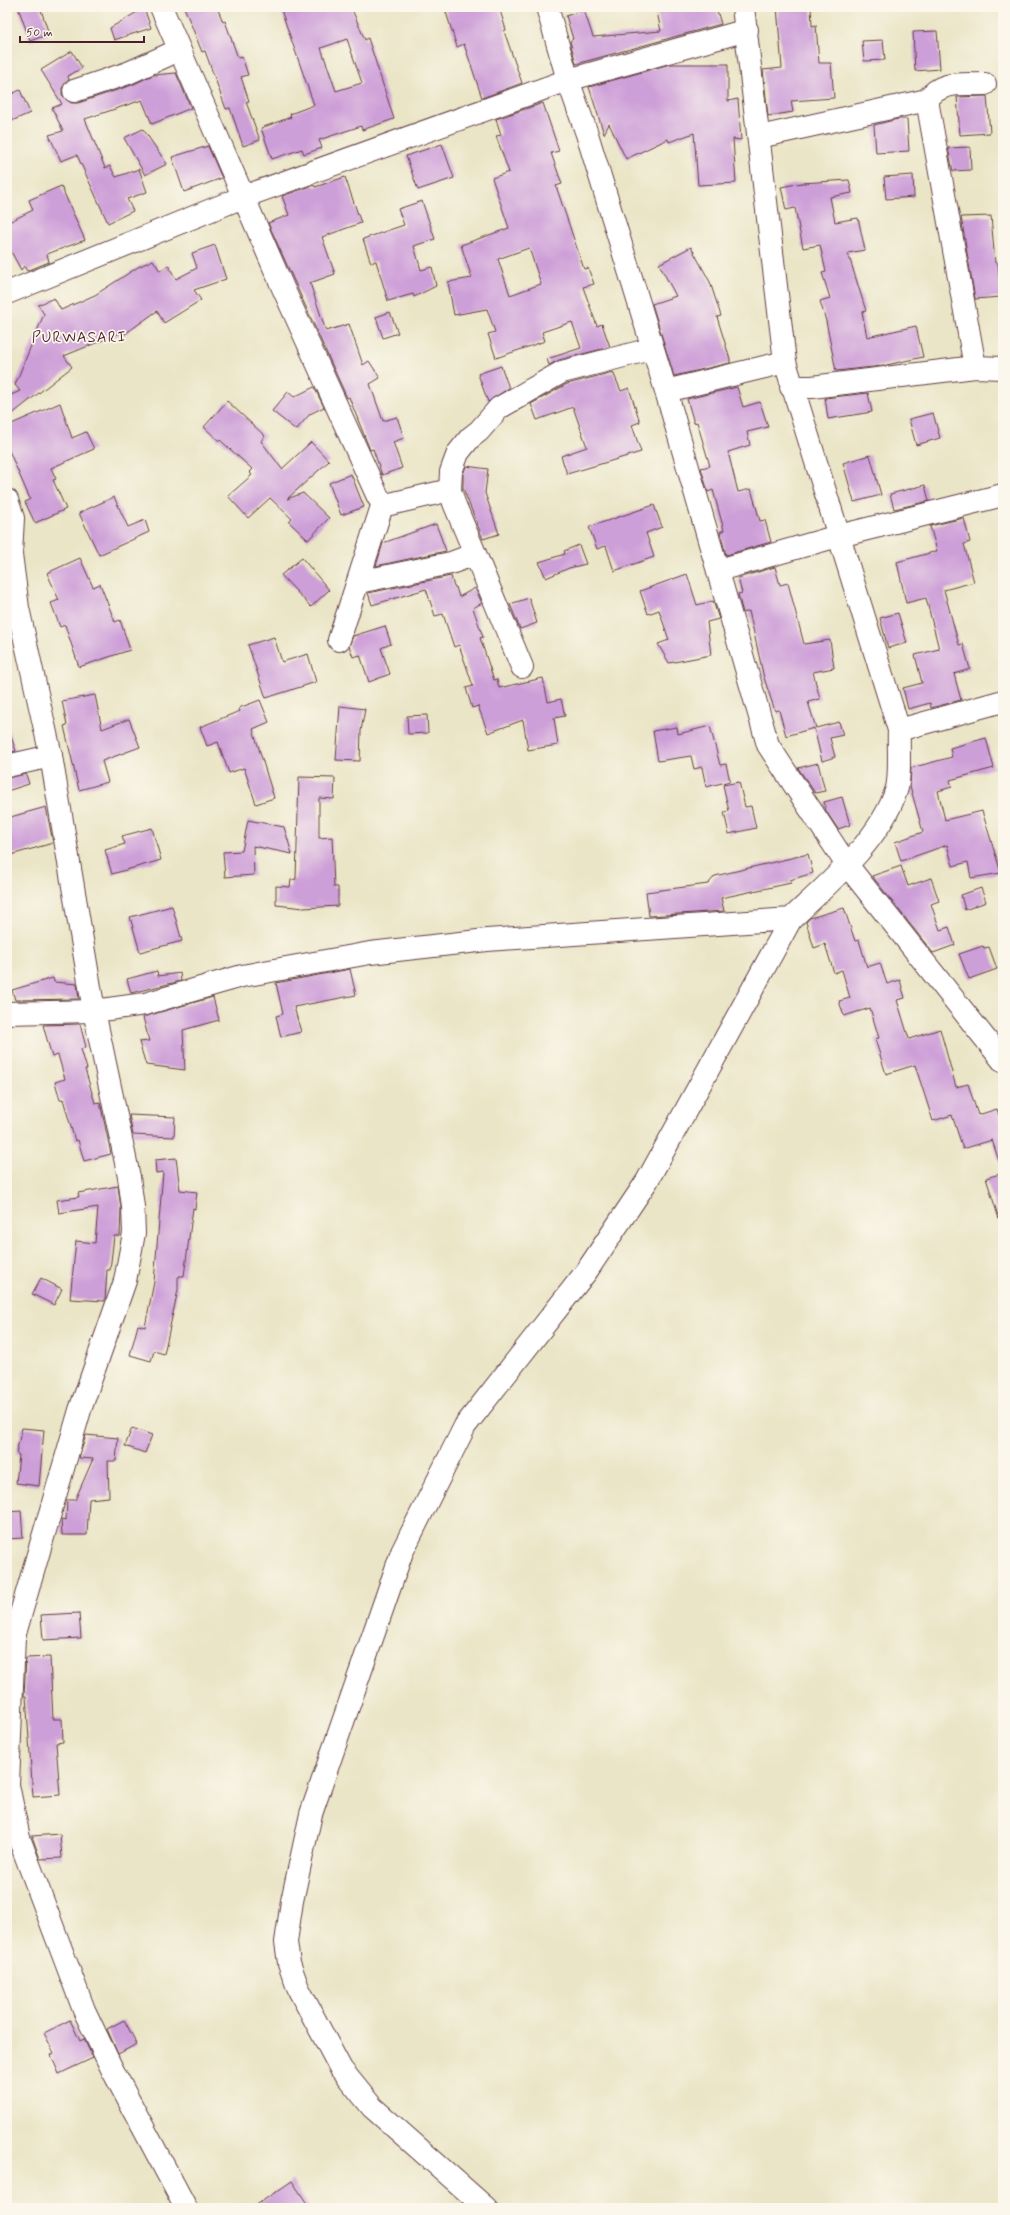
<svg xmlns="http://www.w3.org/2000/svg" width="1010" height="2215" viewBox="0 0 1010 2215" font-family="Mynerve,sans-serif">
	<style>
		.building { fill: #cd9fd8; fill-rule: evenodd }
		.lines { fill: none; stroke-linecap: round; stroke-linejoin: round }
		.minor-casing { stroke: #623d42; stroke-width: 24 }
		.minor { stroke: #fff; stroke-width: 22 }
		.labels { text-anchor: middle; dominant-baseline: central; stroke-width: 3.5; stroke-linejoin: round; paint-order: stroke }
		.quarter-label { font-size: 15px; letter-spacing: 1px; fill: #4a1f2b; stroke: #fbf7ec }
	</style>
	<rect width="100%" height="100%" fill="#fbf7ec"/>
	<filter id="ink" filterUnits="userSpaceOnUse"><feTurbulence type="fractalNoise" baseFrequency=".025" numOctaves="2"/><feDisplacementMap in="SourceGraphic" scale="8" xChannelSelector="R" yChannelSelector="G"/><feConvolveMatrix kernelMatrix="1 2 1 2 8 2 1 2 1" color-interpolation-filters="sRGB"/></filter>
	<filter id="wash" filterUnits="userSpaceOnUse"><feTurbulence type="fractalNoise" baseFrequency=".012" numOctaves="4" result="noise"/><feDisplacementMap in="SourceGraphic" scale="16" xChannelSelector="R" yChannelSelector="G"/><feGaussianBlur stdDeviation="0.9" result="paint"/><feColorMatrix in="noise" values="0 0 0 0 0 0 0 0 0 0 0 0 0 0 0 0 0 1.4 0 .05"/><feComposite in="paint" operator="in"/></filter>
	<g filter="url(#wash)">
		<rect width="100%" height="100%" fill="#eae5c6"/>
		<g id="blocks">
			<g class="building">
				<polygon points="18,7 40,7 49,34 30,41"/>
				<polygon points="184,7 217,7 223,22 225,21 238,58 242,57 248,75 241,77 249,101 246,102 260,140 243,146 230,108 226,109 205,51 202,52"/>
				<path d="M280 7H351L365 40 368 38 394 119 362 130 361 126 319 140 322 148 304 154 302 149 272 159 261 128 291 117 290 114 314 105ZM347 39 362 83 336 91 321 48Z"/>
				<polygon points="452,7 499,7 506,30 504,31 522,83 482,98 464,44 457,47 445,9"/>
				<polygon points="656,7 716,7 721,24 576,64 570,41 573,39 566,16 584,10 593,37 661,31"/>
				<polygon points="777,7 811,7 812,26 816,25 819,63 831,63 834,98 791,101 793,112 768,116 763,70 782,68"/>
				<polygon points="144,8 151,28 114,40 110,28"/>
				<polygon points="937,31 940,69 915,71 913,32"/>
				<polygon points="883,40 885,60 864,61 862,41"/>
				<polygon points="72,51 82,68 68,76 69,80 62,88 62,95 71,103 78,103 132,85 153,75 176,73 191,108 152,124 142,100 85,119 105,168 110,166 116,177 139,169 147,192 127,199 133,211 108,223 77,155 61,161 49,135 63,131 52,108 62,104 41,70"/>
				<polygon points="670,64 728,64 728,101 738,99 741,140 733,139 736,183 698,185 694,133 669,142 668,139 626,159 609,124 604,134 589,87"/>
				<polygon points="20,90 30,113 7,123 7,96"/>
				<polygon points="987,96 990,133 960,135 957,97"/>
				<path d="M543 103 559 151 551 153 562 184 556 186 584 269 588 268 594 284 583 287 597 326 602 324 610 347 559 360 549 365 547 359 581 348 572 322 542 332 545 341 496 358 488 334 495 332 487 309 454 315 448 282 472 278 461 245 509 228 492 178 509 172 496 136 501 135 496 119ZM529 248 541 284 510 295 498 259Z"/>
				<polygon points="898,119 907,119 909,151 876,153 874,125"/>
				<polygon points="143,129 167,164 145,175 124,138"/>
				<polygon points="442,144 454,178 418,190 406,156"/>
				<polygon points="208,146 222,178 184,192 172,157"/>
				<polygon points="970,147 971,170 953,171 948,148"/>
				<polygon points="913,175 914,197 886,199 884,177"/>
				<polygon points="345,177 361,223 322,237 335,274 310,283 326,331 349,324 363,365 369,361 380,378 370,384 383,421 397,417 404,438 393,442 402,468 382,475 373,449 370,450 349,397 347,398 268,223 289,215 282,196 314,185 315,187"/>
				<polygon points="849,180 852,193 830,197 835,222 858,218 865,250 848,253 866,311 862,312 867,337 916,326 923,357 882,366 836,371 826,321 820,301 830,298 822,273 826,272 820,245 803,248 795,208 786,210 781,187 802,183"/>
				<polygon points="61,186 85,240 47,254 49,262 27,271 24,266 21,270 7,244 7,223 33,210 29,200"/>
				<polygon points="422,201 435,239 414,246 421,270 432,267 436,286 414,297 413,294 388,301 376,261 371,263 363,239 404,225 398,209"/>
				<polygon points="991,216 995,263 998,263 1001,297 975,299 961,217"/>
				<polygon points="215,245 226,279 194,290 201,300 164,323 157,311 122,336 120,333 64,356 72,367 7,418 7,405 11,395 20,391 15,385 44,314 38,305 54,298 61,310 95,295 138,267 153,260 160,271 168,265 176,279 197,268 192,253"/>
				<polygon points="691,247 710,282 721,316 717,317 730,359 730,363 674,376 652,304 676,296 659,264"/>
				<polygon points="390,312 398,333 383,338 376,317"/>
				<polygon points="501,366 509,388 488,402 478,374"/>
				<polygon points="613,372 621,391 629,388 640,422 632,425 641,452 567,474 561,456 587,447 573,407 537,420 531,404 567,384"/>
				<polygon points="314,387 324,407 310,414 296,430 272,411 288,392 294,397"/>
				<polygon points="737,387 743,407 760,402 768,427 747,432 750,445 728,452 738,492 751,489 760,521 765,520 771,542 726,555 720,532 724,530 713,490 708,492 701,468 710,466 697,422 694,423 687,399"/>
				<polygon points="868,393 872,412 828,419 825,398"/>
				<polygon points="227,401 265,436 261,441 282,469 311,442 329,461 287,499 303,493 329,518 308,540 289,522 292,519 270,498 248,518 228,496 252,475 249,472 252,469 220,440 219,441 204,427"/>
				<polygon points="60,403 72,438 86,432 94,449 51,468 56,479 53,480 66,509 35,523 25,502 30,499 7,446 7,426"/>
				<polygon points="933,413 940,438 916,445 909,419"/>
				<polygon points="870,455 881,495 854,502 843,463"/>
				<polygon points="466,466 488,469 485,493 499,534 483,539 463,488 463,475"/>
				<polygon points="351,474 364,507 341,515 329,483"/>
				<polygon points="925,485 929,501 894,509 890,494"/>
				<polygon points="114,497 128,527 145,520 149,532 99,555 79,513"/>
				<polygon points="654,505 662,527 646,533 654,557 614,571 606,546 597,549 589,527"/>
				<polygon points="964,518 970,542 964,544 974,582 944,590 959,645 963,644 970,669 954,674 961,700 931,708 930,703 908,709 903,688 922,683 915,655 939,649 926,598 906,603 897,562 937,551 930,526"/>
				<polygon points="436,524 446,551 376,566 383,543"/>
				<polygon points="579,545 586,564 569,568 546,578 539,562 565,554 564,551"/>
				<polygon points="80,558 93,587 100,584 115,622 120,620 130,650 79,667 65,625 60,627 51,603 59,600 47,573"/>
				<polygon points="302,558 329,590 311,607 281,575"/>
				<polygon points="775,567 780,585 788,583 804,644 830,640 834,668 813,672 820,699 808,702 816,728 839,722 843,735 830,738 835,757 822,761 814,728 786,736 779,710 775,711 764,678 749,611 743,613 738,594 742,593 738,578"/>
				<polygon points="687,574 697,605 713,601 719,619 707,622 711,655 669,663 658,644 669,640 659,610 648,614 640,591"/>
				<polygon points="451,576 454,587 456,587 459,597 475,588 477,592 482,603 473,608 483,637 480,638 494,680 497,679 499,688 543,678 548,702 561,699 565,716 554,718 558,745 528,750 523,720 488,733 478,706 472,708 466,688 473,686 459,645 454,647 443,614 435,616 426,589 372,605 368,593"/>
				<polygon points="529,598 537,623 520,629 510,604"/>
				<polygon points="898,613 907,643 888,648 880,618"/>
				<polygon points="385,626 391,644 381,648 390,674 369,682 360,655 353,657 349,646 353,636"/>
				<polygon points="274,637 282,662 308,654 316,682 266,698 248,645"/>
				<polygon points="95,695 102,729 129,719 140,747 102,761 108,782 79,790 64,726 67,725 62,701"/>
				<polygon points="260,700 269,722 253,729 274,798 256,804 244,768 229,773 218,742 207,746 200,727 240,711 239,708"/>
				<polygon points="340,706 365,709 361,731 360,761 336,760"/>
				<polygon points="427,715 428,733 408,734 407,716"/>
				<polygon points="710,726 720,765 726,764 730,781 706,787 702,767 694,769 691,756 658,761 653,731 677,727 678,734"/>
				<polygon points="7,731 9,731 16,751 7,753"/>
				<polygon points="986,738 994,768 950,780 952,787 938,791 945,820 982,811 1001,873 971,878 968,862 953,866 947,845 901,861 895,842 923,832 910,786 911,768 952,757 950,748"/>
				<polygon points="818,763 825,791 815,793 798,768"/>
				<polygon points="26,774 29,784 7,791 7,778"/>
				<polygon points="299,777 335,778 334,799 319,798 319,838 332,837 334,887 338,887 338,906 304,908 276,905 276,886 290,887 291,880 296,879"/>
				<polygon points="739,782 745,807 751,806 756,828 729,834 724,812 729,811 723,785"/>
				<polygon points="842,797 850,825 838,829 826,811 824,802"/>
				<polygon points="46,807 53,843 7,856 7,818"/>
				<polygon points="248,820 284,827 292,854 253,846 254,875 225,877 223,852 242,851"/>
				<polygon points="152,828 161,860 112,874 105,850 125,844 122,836"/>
				<polygon points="808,854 813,873 790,880 791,883 721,898 724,911 649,916 646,892 708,884 715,876"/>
				<polygon points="901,866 908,886 931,878 939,901 931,904 940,930 949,927 955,945 933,953 872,876"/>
				<polygon points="981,888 986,902 965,910 961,895"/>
				<polygon points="172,906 182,941 140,952 130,917"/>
				<polygon points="844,908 855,941 859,940 867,967 880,963 887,984 900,980 905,998 897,1000 909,1039 940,1029 956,1087 968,1084 978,1115 997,1109 1003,1129 1003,1164 1000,1164 992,1140 963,1149 952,1115 933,1121 915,1065 886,1074 875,1039 879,1038 870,1008 844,1016 839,1001 850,998 842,970 834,973 825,944 814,948 806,922 810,918"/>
				<polygon points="983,946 984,948 989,947 997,969 969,979 959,954"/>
				<polygon points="350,969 356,995 294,1007 301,1032 281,1037 276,1016 283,1014 276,983"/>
				<polygon points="157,971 158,976 180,973 181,981 131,993 127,979"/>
				<polygon points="53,978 54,982 77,984 79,999 15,1000 12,990"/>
				<polygon points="213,997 219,1020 183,1030 185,1070 146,1065 139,1042 149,1041 143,1017"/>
				<polygon points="80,1024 86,1047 81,1049 87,1069 85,1069 95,1103 100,1102 111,1154 84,1161 78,1140 75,1141 63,1099 60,1100 55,1082 65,1079 58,1055 52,1057 43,1025"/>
				<polygon points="129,1115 175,1117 174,1137 133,1135"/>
				<polygon points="176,1158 180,1190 197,1192 195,1209 193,1208 184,1276 178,1276 178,1290 164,1354 154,1351 151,1361 130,1355 138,1325 145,1327 154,1282 163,1172 156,1173 155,1160"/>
				<polygon points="1003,1173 1003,1221 1000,1222 986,1178"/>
				<polygon points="118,1186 121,1208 120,1236 114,1236 110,1270 107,1270 105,1301 70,1299 76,1241 95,1243 98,1207 59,1213 57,1200 79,1197 78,1193"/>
				<polygon points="41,1278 62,1289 54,1305 32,1294"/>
				<polygon points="22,1428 44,1430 39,1486 16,1483 19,1455 16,1453"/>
				<polygon points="132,1428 152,1435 145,1453 125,1446"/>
				<polygon points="86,1435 118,1438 116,1461 108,1461 109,1497 89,1499 87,1535 62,1535 61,1519 66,1520 67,1500 75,1500 93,1459 79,1458"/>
				<polygon points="21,1511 23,1538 7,1539 7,1512"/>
				<polygon points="79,1613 81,1638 43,1640 41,1615"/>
				<polygon points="50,1657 53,1719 62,1719 63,1742 56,1743 60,1795 33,1797 26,1696 24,1696 26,1658"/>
				<polygon points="60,1834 62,1858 40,1859 32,1836"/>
				<polygon points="70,2020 80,2041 84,2039 93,2058 59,2074 51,2055 54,2053 44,2033"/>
				<polygon points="124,2020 137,2044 118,2054 107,2029"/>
				<polygon points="292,2181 310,2208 252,2208"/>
			</g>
		</g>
	</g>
	<g filter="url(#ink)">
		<use href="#blocks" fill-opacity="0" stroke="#623d42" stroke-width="1"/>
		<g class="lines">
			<defs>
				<g id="minor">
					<polyline points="161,7 283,288 378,497 383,503 390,504 450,490"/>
					<polyline points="547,7 568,80 587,134 666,391 768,745 847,865 1003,1061"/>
					<polyline points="74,91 128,73 179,50"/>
					<path d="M927 100C941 80 962 85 985 84"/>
					<polyline points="759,137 927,100 975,367"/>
					<polyline points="7,293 243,197 568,80 747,30"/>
					<polyline points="791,387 812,387 975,367 1003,368"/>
					<polyline points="666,391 785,362"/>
					<polyline points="7,500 13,518 11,554 18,608 51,756 94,1011 129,1177 133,1207 134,1233 125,1281 80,1410 14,1637 8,1785 19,1838 84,2010 112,2069 186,2208"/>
					<polyline points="719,570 831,538 1003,495"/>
					<polyline points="359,582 451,563 475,554"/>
					<polyline points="339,640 383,503"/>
					<polyline points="522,667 454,503 450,490 451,472 458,453 470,438 479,431 499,408 562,372 651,349"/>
					<polyline points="899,730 1003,701"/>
					<polyline points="7,766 51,756"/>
					<path d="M7 1013 94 1011 145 1004 242 976 370 953 487 940 791 919C827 885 881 839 896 791 901 778 898 746 899 730L785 362 743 7"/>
					<polyline points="486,2208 372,2107 341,2069 298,1988 289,1963 286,1942 292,1901 311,1814 402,1552 465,1426 586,1272 647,1181 791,919"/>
				</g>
			</defs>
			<use href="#minor" class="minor-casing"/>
			<use href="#minor" class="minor"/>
		</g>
	</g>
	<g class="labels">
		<g class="quarter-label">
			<text x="79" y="338">PURWASARI</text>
		</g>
	</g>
	<rect width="1010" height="2215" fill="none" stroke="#fbf7ec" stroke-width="24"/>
	<path d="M20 36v6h124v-6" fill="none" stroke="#4a1f2b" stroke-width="2"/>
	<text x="26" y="36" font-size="12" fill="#4a1f2b" stroke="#fbf7ec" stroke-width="3" paint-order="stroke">50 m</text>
</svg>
